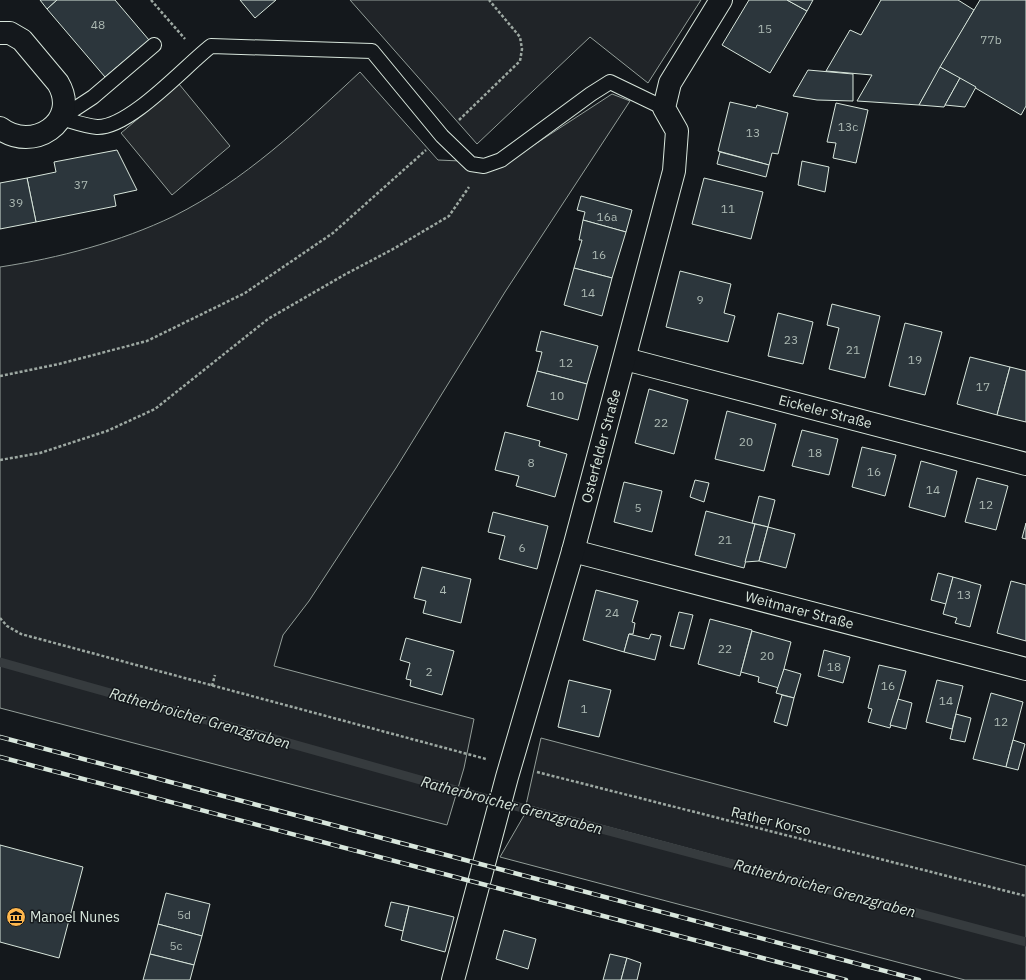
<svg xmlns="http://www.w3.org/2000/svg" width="1026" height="980" viewBox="0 0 1026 980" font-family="'IBM Plex Sans',sans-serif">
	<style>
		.green { fill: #202428; stroke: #939e99 }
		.parking { fill: #24282b; stroke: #939e99 }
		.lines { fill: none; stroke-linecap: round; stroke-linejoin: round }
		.stream { stroke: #363b3e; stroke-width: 9 }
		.building { fill: #2c363c; stroke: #d8e6dc }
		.lane-casing { stroke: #d8e6dc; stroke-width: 16 }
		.street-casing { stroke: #d8e6dc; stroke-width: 24 }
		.path { stroke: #9da8a2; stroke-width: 2.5; stroke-dasharray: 3 2; stroke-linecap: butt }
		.lane { stroke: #14181c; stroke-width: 14 }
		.street { stroke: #14181c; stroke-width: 22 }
		.rail-casing { stroke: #d8e6dc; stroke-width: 4.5 }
		.rail { stroke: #14181c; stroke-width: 3; stroke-dasharray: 9; stroke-linecap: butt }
		.labels { text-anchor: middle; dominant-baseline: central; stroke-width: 3; stroke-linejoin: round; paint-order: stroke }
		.number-label { font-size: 12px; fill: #adbab4 }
		.street-label { font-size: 14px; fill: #d8e6dc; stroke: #14181c }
		.poi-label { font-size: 14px; fill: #d8e6dc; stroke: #14181c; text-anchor: start }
		.water-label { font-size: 15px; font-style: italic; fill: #d8e6dc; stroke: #14181c }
	</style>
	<rect width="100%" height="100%" fill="#14181c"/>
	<g class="green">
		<polygon points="350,0 701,0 648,83 590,37 477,144"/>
		<path d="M360 72 438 160 506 163 612 94 630 101 505 292 396 468 309 601 283 635 274 666 474 719 464 768 447 825 0 708V267C59 258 120 242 174 216 244 181 303 125 360 72Z"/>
		<polygon points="541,738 1026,866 1026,939 526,805"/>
		<polygon points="526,812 1026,945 1026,980 965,980 500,857"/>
	</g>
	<polygon class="parking" points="179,84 230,146 172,195 121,133"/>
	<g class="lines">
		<polyline class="stream" points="0,662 481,797 1026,942"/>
	</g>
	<g class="building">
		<polygon points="40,0 57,0 47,9"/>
		<polygon points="57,0 115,0 149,40 105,77 47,9"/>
		<polygon points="240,0 276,0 255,18"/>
		<polygon points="749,0 787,0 807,11 770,73 722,45"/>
		<polygon points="787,0 813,0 807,11"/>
		<polygon points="881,0 958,0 974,10 919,105 857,101 872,75 826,71 850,30 861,35"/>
		<polygon points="980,0 1026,0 1026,106 1021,115 940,67"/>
		<polygon points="940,67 960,78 944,107 919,105"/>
		<polygon points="808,70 853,74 853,101 817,100 793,96"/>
		<polygon points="960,78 976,87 965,107 945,105"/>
		<polygon points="730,102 756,108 757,105 788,113 778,154 772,153 769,165 718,151"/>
		<polygon points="836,103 868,110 856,163 833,158 836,143 827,142"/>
		<polygon points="117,150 137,190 114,195 116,206 36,222 27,178 56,172 54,162"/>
		<polygon points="720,152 769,165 766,177 717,164"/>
		<polygon points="802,161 829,167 825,192 798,185"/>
		<polygon points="27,178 36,222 0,229 0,183"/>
		<polygon points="704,178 763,192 751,239 692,224"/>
		<polygon points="581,196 632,210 626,232 583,220 585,212 577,210"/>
		<polygon points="583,220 626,232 612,278 574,268 582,240 579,240"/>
		<polygon points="574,268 612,278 602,316 564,305"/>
		<polygon points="680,271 731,284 724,313 735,316 728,342 666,327"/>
		<polygon points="832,304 880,316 865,378 829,369 839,328 827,325"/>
		<polygon points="778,313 813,322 803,364 768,356"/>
		<polygon points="905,323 942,332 925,395 889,386"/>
		<polygon points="541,331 598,346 587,384 537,371 542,352 536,351"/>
		<polygon points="970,357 1010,367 997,415 957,404"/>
		<polygon points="1010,367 1026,371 1026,422 997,415"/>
		<polygon points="537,371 587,384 578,420 527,406"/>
		<polygon points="649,389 688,400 674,454 635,443"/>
		<polygon points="727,411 776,424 764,471 715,459"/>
		<polygon points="802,430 838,439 829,475 792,466"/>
		<polygon points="505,432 540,441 539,446 567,454 555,497 516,486 519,476 495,470"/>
		<polygon points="862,447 896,455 885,496 852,487"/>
		<polygon points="921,461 957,471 945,517 909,507"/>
		<polygon points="977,478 1008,486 996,530 965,522"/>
		<polygon points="695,480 709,483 704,502 690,497"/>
		<polygon points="624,482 662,491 652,532 614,522"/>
		<polygon points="759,496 775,500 768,527 752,523"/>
		<polygon points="706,511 755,524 744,568 695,555"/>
		<polygon points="493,512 548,526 537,569 499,559 505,536 488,532"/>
		<polygon points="1026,523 1026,539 1022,538"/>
		<polygon points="755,524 768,527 759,561 745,562"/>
		<polygon points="768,527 795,534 786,568 759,561"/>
		<polygon points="422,567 471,579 461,623 423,613 426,601 414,598"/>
		<polygon points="938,573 953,577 946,604 931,600"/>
		<polygon points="953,577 981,585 970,627 955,623 957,618 943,614"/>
		<polygon points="1011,581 1026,585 1026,641 997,633"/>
		<polygon points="596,590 638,601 632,622 635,623 633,634 629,634 624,652 583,640"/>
		<polygon points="679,612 693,615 684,649 670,646"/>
		<polygon points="710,619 752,630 740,676 698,664"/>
		<polygon points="752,631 791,642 779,688 758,682 759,677 741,672"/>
		<polygon points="629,634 649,639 651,634 661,636 655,660 624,652"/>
		<polygon points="406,638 454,651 442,695 410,686 411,680 406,679 410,663 400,660"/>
		<polygon points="824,650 850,657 843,683 818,676"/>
		<polygon points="879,665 906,671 890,728 868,722 872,709 868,708"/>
		<polygon points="784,669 801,674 794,698 776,693"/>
		<polygon points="569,680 611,690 599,737 558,727"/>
		<polygon points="937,680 963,686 952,729 926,722"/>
		<polygon points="991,693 1023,702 1006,767 973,759"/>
		<polygon points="782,695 794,698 787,726 774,722"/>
		<polygon points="898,699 912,703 906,729 890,725"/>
		<polygon points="956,714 971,718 965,742 950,739"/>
		<polygon points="1013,740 1025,744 1018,770 1006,767"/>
		<polygon points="0,845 83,867 59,958 0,942"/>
		<polygon points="166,893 210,904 202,936 158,924"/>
		<polygon points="391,902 409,906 403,931 385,926"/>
		<polygon points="409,906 454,917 445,952 401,940"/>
		<polygon points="158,924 202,936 194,965 150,954"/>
		<polygon points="504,930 536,939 528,969 496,959"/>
		<polygon points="150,954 194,965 190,980 143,980"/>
		<polygon points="610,954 627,958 621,980 603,980"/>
		<polygon points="627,958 641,963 637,980 621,980"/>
	</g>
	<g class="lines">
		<defs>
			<path id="lane" d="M154 45 93 97 61 118C72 121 85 126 97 127 130 128 185 66 211 46L372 51 442 136 471 164 484 166 501 160 591 94 610 82 664 108"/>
			<g id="street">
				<path d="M0 33H10L22 40 58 83C81 122 32 153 0 128"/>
				<path id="s1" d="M625 359 1026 464"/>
				<path id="s2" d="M573 551 1026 669"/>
				<path id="s3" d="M453 980 507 777 573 551 674 171 677 131 664 108 670 83 721 0"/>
			</g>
		</defs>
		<use href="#lane" class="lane-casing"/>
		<use href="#street" class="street-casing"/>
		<g class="path">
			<polyline points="151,0 185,39"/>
			<polyline points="459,120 520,61 522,49 520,37 489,0"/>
			<polyline points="0,376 59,364 147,341 245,293 333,233 426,150"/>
			<polyline points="0,460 40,453 107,431 155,409 268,319 344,275 395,248 449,216 469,187"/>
			<polyline points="0,618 7,626 21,634 486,759"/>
			<polyline points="212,686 215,675"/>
			<polyline points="537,772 1026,896"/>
		</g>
		<use href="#lane" class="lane"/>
		<use href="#street" class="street"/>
		<defs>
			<g id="rail">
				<polyline points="0,737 919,980"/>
				<polyline points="0,757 846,980"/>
			</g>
		</defs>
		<use href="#rail" class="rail-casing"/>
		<use href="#rail" class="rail"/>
	</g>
	<defs>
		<symbol id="museum-disc" viewBox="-11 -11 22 22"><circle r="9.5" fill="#ffb74d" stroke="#14181c"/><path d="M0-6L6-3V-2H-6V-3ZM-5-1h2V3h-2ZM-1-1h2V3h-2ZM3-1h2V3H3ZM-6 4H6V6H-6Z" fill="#111"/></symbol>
	</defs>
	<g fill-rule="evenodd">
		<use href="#museum-disc" x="5" y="906" width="22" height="22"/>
	</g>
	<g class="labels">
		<g class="number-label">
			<text x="98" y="24">48</text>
			<text x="765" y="28">15</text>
			<text x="991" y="39">77b</text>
			<text x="848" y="126">13c</text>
			<text x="753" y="132">13</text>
			<text x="81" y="184">37</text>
			<text x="16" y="202">39</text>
			<text x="728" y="208">11</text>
			<text x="607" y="216">16a</text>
			<text x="599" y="254">16</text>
			<text x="588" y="292">14</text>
			<text x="700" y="299">9</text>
			<text x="791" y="339">23</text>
			<text x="853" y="349">21</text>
			<text x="915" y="359">19</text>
			<text x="566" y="362">12</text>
			<text x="983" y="386">17</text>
			<text x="557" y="395">10</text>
			<text x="661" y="422">22</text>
			<text x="746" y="441">20</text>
			<text x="815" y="452">18</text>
			<text x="531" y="462">8</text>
			<text x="874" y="471">16</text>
			<text x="933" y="489">14</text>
			<text x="986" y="504">12</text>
			<text x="638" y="507">5</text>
			<text x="725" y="539">21</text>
			<text x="522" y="547">6</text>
			<text x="443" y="589">4</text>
			<text x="964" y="594">13</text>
			<text x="612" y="612">24</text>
			<text x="725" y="648">22</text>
			<text x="767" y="655">20</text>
			<text x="834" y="666">18</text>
			<text x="429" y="671">2</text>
			<text x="888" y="685">16</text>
			<text x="946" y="700">14</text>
			<text x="584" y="708">1</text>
			<text x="1001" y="721">12</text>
			<text x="184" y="914">5d</text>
			<text x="176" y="945">5c</text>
		</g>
		<g class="street-label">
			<text stroke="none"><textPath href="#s1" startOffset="207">Eickeler Straße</textPath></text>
			<text stroke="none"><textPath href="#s3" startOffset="554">Osterfelder Straße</textPath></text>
			<text stroke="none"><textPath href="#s2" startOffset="234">Weitmarer Straße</textPath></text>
			<text transform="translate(771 821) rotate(14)">Rather Korso</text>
		</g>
		<g class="poi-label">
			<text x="30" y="917">Manoel Nunes</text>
		</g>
		<g class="water-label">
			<text transform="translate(200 718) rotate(16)">Ratherbroicher Grenzgraben</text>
			<text transform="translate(512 805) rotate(15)">Ratherbroicher Grenzgraben</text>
			<text transform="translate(825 888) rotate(15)">Ratherbroicher Grenzgraben</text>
		</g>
	</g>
</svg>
